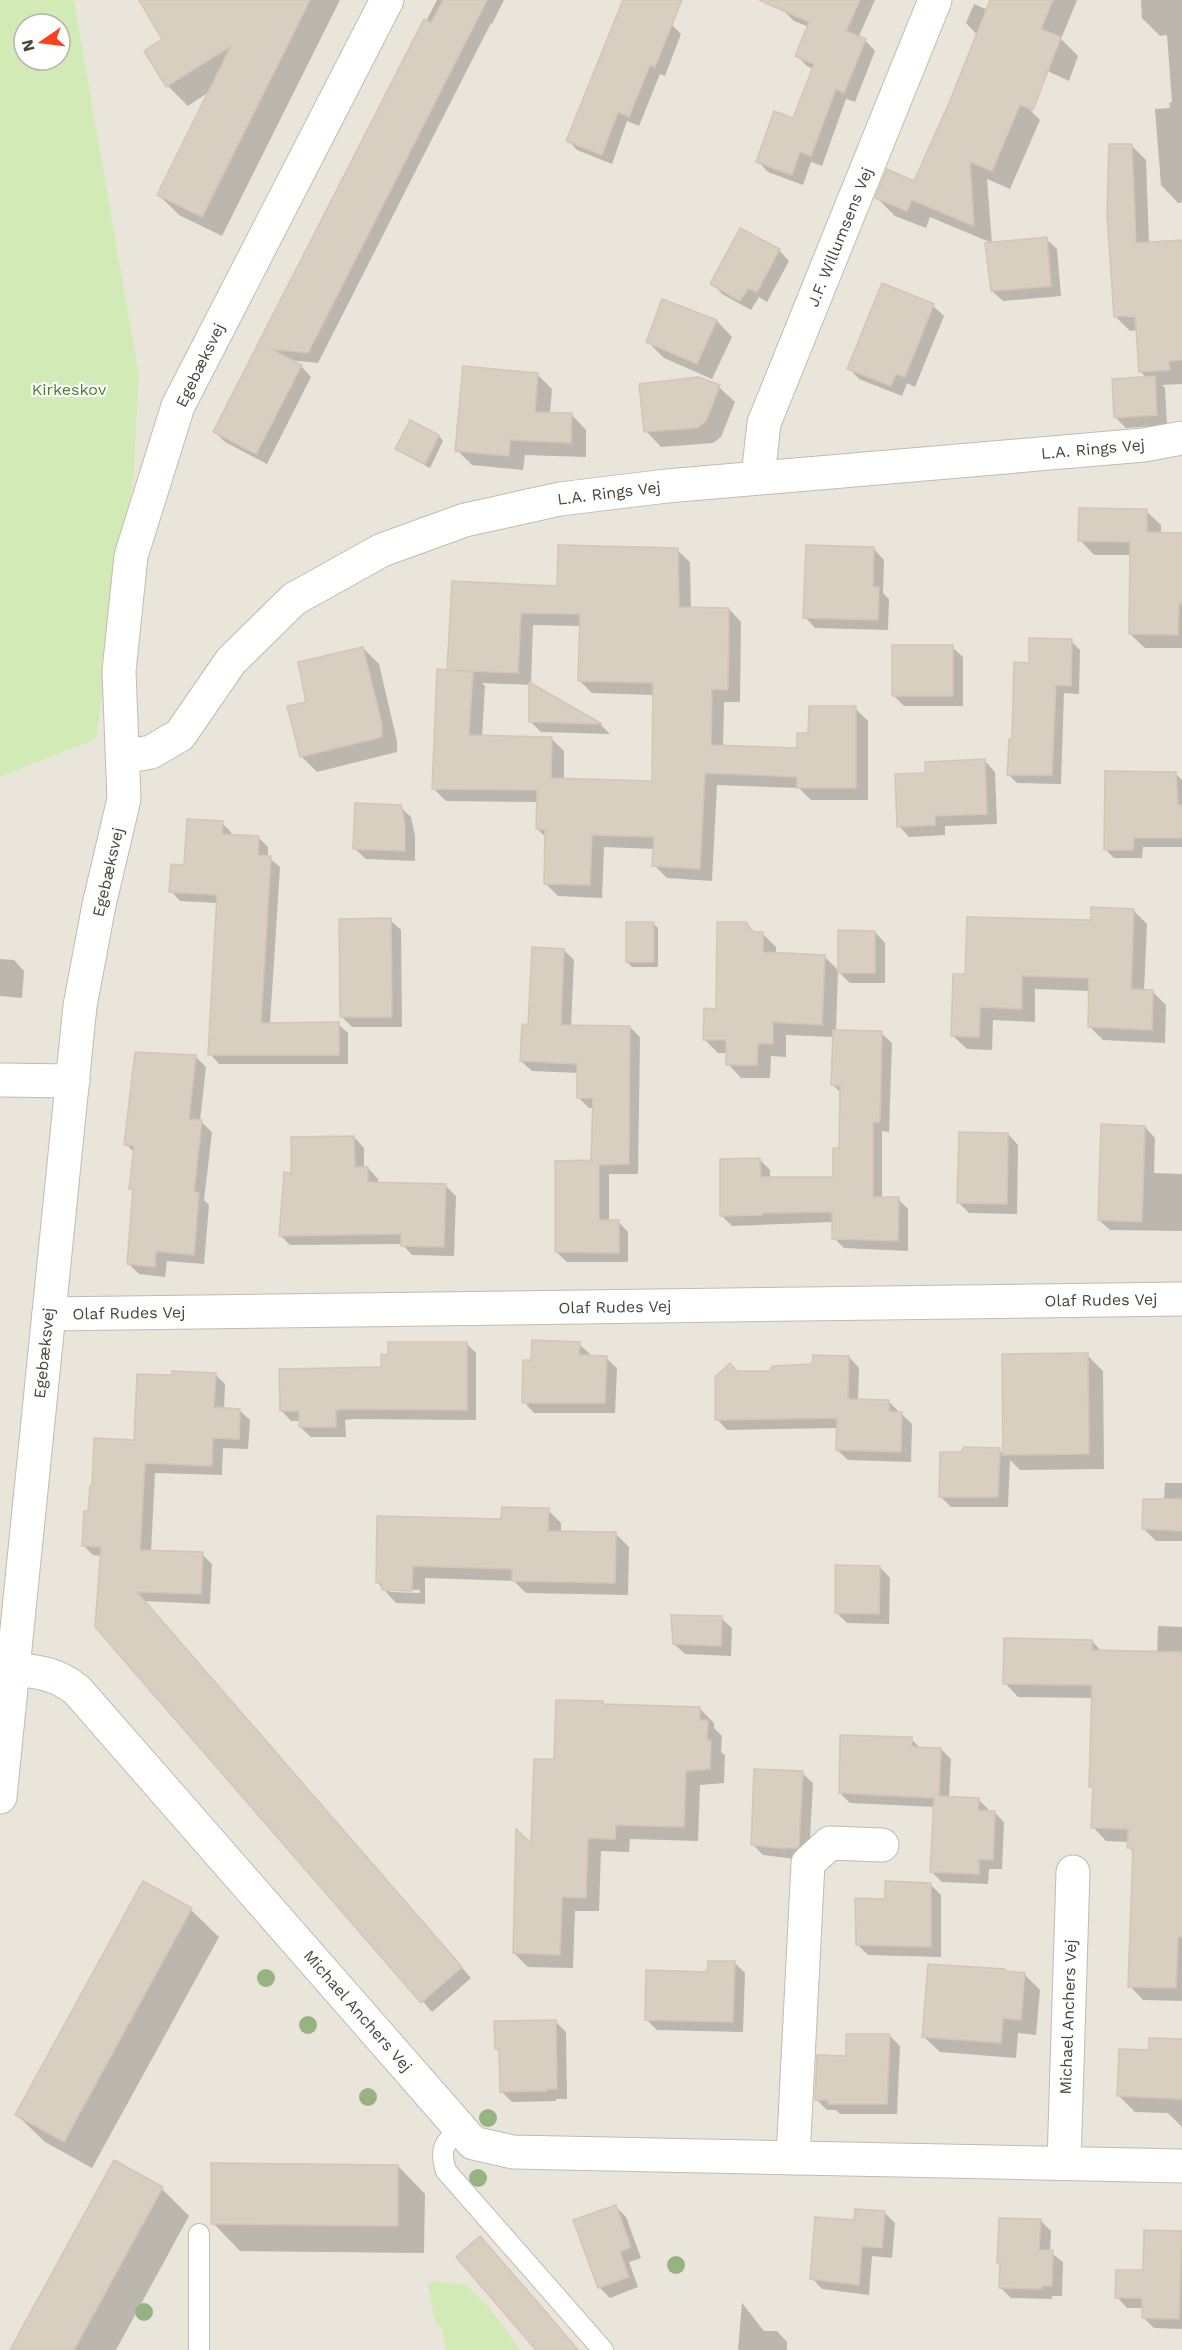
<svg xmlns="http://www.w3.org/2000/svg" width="1182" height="2350" viewBox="0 0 1182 2350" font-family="'Work Sans',sans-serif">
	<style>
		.residential { fill: #eae5da }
		.green { fill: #d2eab5; fill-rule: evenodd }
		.shadow { fill: #0003; fill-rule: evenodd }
		.building { fill: #d8cfc1; stroke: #d3c7b4; stroke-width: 1.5 }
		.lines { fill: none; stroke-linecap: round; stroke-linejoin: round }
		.lane-casing { stroke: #c2bbae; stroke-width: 22 }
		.street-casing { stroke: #c2bbae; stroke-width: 35 }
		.lane { stroke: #fff; stroke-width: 20 }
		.street { stroke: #fff; stroke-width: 33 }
		.tree { fill: #97b381 }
		.labels { text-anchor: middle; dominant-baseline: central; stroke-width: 4.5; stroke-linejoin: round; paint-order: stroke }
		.street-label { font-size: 16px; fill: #4b4439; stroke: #fff }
		.park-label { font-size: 16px; fill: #4a7f2a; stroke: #fff }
	</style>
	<rect width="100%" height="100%" fill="#f6f3ec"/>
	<polygon class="residential" points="74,0 1182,0 1182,2350 0,2350 0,777 96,739 134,471 139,375"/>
	<g class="green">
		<path d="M0 0H74L139 375 134 471 96 739 0 777ZM24 24H60V60H24Z"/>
		<polygon points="432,2281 467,2285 489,2307 520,2350 446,2350 443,2331 435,2321 428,2284"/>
	</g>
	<g class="shadow">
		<polygon points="143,0 340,0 222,236 179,215 159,195 209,92 188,106 168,86 164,40"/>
		<polygon points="437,0 504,0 492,24 491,23 318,363 289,360 301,366 311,377 267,464 225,442 215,432"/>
		<polygon points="789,0 875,0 858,38 865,40 875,51 855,102 846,99 822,166 811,162 803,185 768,172 758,161 793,120 813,69 807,66 797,56 809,27 794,21 784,11"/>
		<polygon points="991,0 1077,0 1061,39 1078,56 1069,81 983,41 966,23 974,4 988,10"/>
		<polygon points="1141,0 1182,0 1182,202 1178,203 1161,185 1155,109 1170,108 1169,103 1172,102 1167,35 1160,36 1142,18"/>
		<polygon points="672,25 681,34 665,76 660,74 639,126 627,121 612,164 577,150 568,140"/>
		<polygon points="1022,102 1040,120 1010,189 987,179 992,243 930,217 926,228 895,216 877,198 915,183"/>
		<path d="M1131 145 1146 160 1149 244 1182 243V384L1162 385 1165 388 1167 425 1126 428 1116 418 1147 378 1140 371 1138 330 1130 331 1115 316ZM1142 313 1143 316 1127 317V314Z"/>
		<polygon points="1046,239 1057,249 1061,296 1003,301 992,291"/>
		<polygon points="779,250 789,261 767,302 759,297 751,310 722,294 712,283"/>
		<polygon points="882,285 933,306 944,316 915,387 907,383 902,396 859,379 849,368"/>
		<polygon points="663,301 717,321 732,337 712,379 664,358 648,342"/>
		<polygon points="537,374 552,389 550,414 572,415 586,430 586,457 525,455 523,470 472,465 457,450"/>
		<polygon points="719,387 735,402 721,437 713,443 661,447 646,431"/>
		<polygon points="410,422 439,436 443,441 430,468 402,453 397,448"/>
		<polygon points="1146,511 1161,525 1161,534 1182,534 1182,648 1145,648 1130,634 1132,555 1094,555 1080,540"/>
		<polygon points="874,549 884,560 883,593 889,599 888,630 815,628 805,617"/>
		<path d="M677 550 690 562 691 609H729L741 622 740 702H724L723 747 798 750 810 735 855 708 868 721V800H811L799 788 717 785 712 881 667 878 654 865 655 849 604 847 602 898 558 896 545 883 547 838 537 829 538 802 446 801 433 788 452 672 449 669 453 583 558 588ZM533 625 581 626 579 680 592 693 654 695 653 783 564 780V751L551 738 482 737 485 686 482 683 531 685 530 721 541 732 610 734 601 725 531 684Z"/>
		<polygon points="1071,641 1080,650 1079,694 1064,693 1061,784 1017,783 1008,774 1013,741 1030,664"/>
		<polygon points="952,647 963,657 963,706 904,706 893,695"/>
		<polygon points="363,648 379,664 397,741 397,752 317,772 301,756 308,703"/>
		<polygon points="985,761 995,772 997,824 945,826 945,835 909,837 899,826"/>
		<polygon points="1176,774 1182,780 1182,847 1143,847 1142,858 1114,858 1105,849"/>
		<polygon points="400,807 411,817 415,836 415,861 366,859 355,849"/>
		<polygon points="222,823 231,832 231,836 259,838 268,847 268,857 280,867 270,1024 338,1024 348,1033 348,1064 219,1064 210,1054 218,903 180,901 171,891 185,867"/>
		<polygon points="1133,910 1147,924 1144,991 1152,991 1166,1005 1165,1043 1103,1040 1089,1026 1090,991 1035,989 1035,1022 993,1020 992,1050 967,1049 953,1036 966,975 1092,922"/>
		<polygon points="390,920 401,930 402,1027 352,1027 341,1016"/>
		<polygon points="653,923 658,928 658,967 632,967 627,962"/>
		<polygon points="745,923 756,933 763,934 776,947 776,954 824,956 839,971 875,932 885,943 885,983 850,983 838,971 836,1032 881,1033 892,1043 889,1132 882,1131 882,1199 898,1199 908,1209 908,1251 844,1248 834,1238 834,1222 732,1226 721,1215 760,1160 770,1170 770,1179 834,1179 840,1150 841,1093 833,1085 834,1037 786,1035 786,1057 771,1056 770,1078 741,1078 728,1064 728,1053 718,1053 704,1039 717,1010"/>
		<polygon points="564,950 574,960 571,1027 630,1027 640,1037 638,1174 609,1174 609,1221 618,1221 628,1232 628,1262 567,1262 556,1252 592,1162 594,1108 589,1108 578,1097 579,1073 532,1071 521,1061 529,1026"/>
		<polygon points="0,959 14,960 24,971 22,998 0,996"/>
		<polygon points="195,1056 206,1067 200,1121 212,1132 204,1200 209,1205 204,1264 167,1261 165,1277 139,1274 129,1264 134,1192 131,1188 135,1153 126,1144"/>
		<polygon points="1145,1127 1155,1138 1154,1173 1182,1174 1182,1231 1110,1230 1099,1220"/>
		<polygon points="1008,1134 1018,1145 1017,1214 969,1213 959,1203"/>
		<polygon points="354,1137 364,1148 364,1169 368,1168 378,1179 378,1184 446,1186 456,1196 454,1256 412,1255 402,1244 290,1245 280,1235 293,1174"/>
		<polygon points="466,1343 476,1353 476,1420 353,1419 345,1420 346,1437 311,1437 300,1427 300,1421 291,1421 281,1410 383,1369"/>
		<polygon points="579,1344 590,1354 590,1357 606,1358 617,1368 615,1413 534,1413 524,1402 533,1362"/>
		<polygon points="1087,1355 1103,1371 1104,1469 1020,1470 1010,1460 1008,1507 951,1507 940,1496 999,1450 1005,1455 1004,1356"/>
		<polygon points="849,1357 859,1368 858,1401 889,1402 912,1424 911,1462 848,1460 837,1450 838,1428 727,1430 717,1419 738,1373 769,1372 814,1366"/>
		<polygon points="215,1374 225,1384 224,1409 239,1410 250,1420 248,1449 223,1448 222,1475 155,1473 151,1552 202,1554 212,1564 210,1604 144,1601 471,1978 432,2012 117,1651 102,1556 93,1555 83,1545 89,1512 135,1442 173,1377"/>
		<polygon points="1165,1483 1182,1483 1182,1541 1156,1541 1144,1529 1164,1500"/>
		<path d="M548 1510 561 1523V1533L616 1534 629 1547 628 1595 526 1593 514 1581 425 1578V1604L396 1603 377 1582 503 1521ZM386 1589 420 1590V1593L390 1592Z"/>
		<polygon points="880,1567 890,1578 889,1624 847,1623 836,1612"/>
		<polygon points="721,1618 732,1628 731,1656 685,1654 674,1644"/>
		<polygon points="1158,1626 1182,1627 1182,2001 1143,2000 1130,1986 1134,1853 1129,1847 1129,1842 1106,1841 1093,1827 1095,1790 1091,1786 1093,1698 1018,1697 1005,1683 1092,1641 1102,1652 1157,1653"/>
		<polygon points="602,1703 605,1706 700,1709 714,1723 714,1728 722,1736 721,1752 725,1755 724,1783 700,1785 698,1841 630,1839 629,1852 601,1851 599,1911 575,1911 573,1968 528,1967 514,1953 532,1847 555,1761"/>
		<polygon points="911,1739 921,1749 941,1749 951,1759 949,1798 978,1799 988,1809 988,1812 994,1812 1004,1822 1002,1869 989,1869 988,1884 942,1882 932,1872 935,1807 850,1803 840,1793"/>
		<polygon points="802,1773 813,1783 809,1856 796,1859 763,1855 753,1845"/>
		<polygon points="144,1883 191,1910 219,1937 92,2168 45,2142 17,2115"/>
		<polygon points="930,1884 941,1895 941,1957 868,1955 857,1944 856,1900 886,1901"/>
		<polygon points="735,1963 745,1973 743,2032 657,2030 646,2019 709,1973"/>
		<polygon points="1005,1970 1008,1973 1024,1974 1040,1990 1036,2035 1018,2033 1016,2058 940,2052 924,2037"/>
		<polygon points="555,2021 566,2032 567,2099 556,2099 556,2101 512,2102 501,2091 501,2053 496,2048"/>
		<polygon points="890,2036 900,2046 897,2114 840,2114 836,2110 827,2110 816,2099 847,2057"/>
		<polygon points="1182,2041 1182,2127 1168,2113 1135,2112 1119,2096 1150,2052"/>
		<polygon points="398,2166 425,2194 424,2253 240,2251 213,2223"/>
		<polygon points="162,2189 189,2216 116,2350 12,2350"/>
		<polygon points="615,2206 626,2217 641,2258 629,2262 638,2287 610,2298 599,2287"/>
		<polygon points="884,2212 895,2223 892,2258 872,2256 869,2295 822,2289 812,2278 855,2221"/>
		<polygon points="1040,2220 1051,2231 1050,2252 1063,2262 1062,2296 1052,2296 1052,2299 1011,2298 1001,2288 1001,2265 999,2262"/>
		<polygon points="1145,2232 1182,2233 1182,2329 1154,2328 1144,2318 1144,2308 1127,2308 1117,2297 1145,2272"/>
		<polygon points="742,2303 764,2331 777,2331 787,2342 787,2350 738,2350"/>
	</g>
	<g class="building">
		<polygon points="139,0 310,0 202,217 157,195 231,46 166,87 144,51 162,39"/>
		<polygon points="443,0 487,0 308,353 271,349 302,365 256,454 213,432 424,19 431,23"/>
		<polygon points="623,0 682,0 655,67 650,65 629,117 618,112 602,155 566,141"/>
		<polygon points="759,0 860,0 846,31 866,39 844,93 836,89 811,156 800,152 792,175 756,162 774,111 793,118 814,64 795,56 809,22"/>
		<polygon points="990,0 1053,0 1041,29 1061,37 1033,110 1020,105 992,171 970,162 974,226 912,200 907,211 875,198 887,169 914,181 949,103"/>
		<polygon points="1109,144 1132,144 1136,243 1181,240 1182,242 1182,360 1169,361 1170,370 1139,372 1135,315 1114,317 1107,215"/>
		<polygon points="740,228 780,249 757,292 748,288 740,301 710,284"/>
		<polygon points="1047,237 1051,286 991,291 985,243"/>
		<polygon points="882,283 934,304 905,377 896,374 891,386 847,369"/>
		<polygon points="662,299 717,320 697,364 646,342"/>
		<polygon points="463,366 538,373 535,412 572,413 571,443 510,440 509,456 455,451"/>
		<polygon points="1155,376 1157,415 1114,418 1112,379"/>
		<polygon points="698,377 720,385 706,421 697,428 644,432 639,384"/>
		<polygon points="410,420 439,435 425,464 395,449"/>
		<polygon points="1079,508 1147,509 1147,532 1182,533 1182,604 1179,604 1178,635 1129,634 1130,542 1078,541"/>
		<polygon points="558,545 678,548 679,607 729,608 728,690 712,689 711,745 797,748 797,733 808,733 809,706 856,706 856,788 797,788 797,777 705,773 700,869 652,866 654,837 592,835 590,885 544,884 545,830 536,829 537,790 432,789 437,669 473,672 469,735 552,737 551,778 652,781 653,683 578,681 580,614 521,613 518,673 447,670 452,581 557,586"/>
		<polygon points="806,545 874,547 873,587 879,587 878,620 803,618"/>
		<polygon points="1029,638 1072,639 1071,686 1056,685 1052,775 1007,775 1009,739 1012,739 1014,662 1029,663"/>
		<rect x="892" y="645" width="61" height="51"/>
		<polygon points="363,647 382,724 382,737 300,757 287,706 306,702 298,662"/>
		<polygon points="529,682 602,724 529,722"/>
		<polygon points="985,759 987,814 935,816 935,825 897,827 895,774 925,773 925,762"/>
		<polygon points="1105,771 1176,772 1178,805 1182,805 1182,838 1134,838 1133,850 1104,850"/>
		<polygon points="355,803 401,805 405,824 405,851 353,849"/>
		<polygon points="187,819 223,821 222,834 259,836 258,855 271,856 261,1023 339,1022 339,1055 208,1055 217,895 169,892 171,864 184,865"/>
		<polygon points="1091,907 1134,909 1131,989 1153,990 1152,1030 1088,1027 1089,978 1022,976 1022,1009 980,1007 979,1037 951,1036 953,974 965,974 967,917 1091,920"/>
		<polygon points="391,918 392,1017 340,1017 339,919"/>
		<rect x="626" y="922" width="28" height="40"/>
		<polygon points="717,922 746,922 753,932 763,932 763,952 825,955 822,1025 773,1022 773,1044 758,1043 757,1065 726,1065 726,1040 703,1040 704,1008 716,1009"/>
		<polygon points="838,930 875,931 875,973 838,973"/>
		<polygon points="532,947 564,949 561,1025 630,1026 629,1164 599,1165 599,1220 619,1220 619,1253 555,1252 555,1161 591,1160 593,1098 577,1098 577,1064 520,1061 522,1024 528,1025"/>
		<polygon points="833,1030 882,1031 880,1122 873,1122 873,1197 899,1197 898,1241 832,1239 832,1212 762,1213 762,1215 720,1216 720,1159 760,1158 761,1177 833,1177 833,1148 839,1148 840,1086 831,1085"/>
		<polygon points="135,1052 196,1055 189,1119 202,1120 194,1192 199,1193 194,1255 156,1251 155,1267 127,1264 133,1189 129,1189 134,1146 124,1145"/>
		<polygon points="1101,1124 1145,1126 1142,1222 1098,1220"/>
		<polygon points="959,1132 1008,1133 1007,1204 957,1203"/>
		<polygon points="354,1136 355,1167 368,1167 368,1182 446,1184 444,1247 401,1246 401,1234 279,1236 284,1172 291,1173 291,1137"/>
		<polygon points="532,1340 580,1342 579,1355 607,1356 605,1403 522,1403 523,1360 531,1360"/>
		<polygon points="388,1342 467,1342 467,1410 342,1409 336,1411 336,1427 299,1427 299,1411 280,1411 279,1369 381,1367 381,1354 388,1355"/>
		<polygon points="1088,1353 1089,1454 1003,1455 1002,1354"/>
		<polygon points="813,1355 849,1356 848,1399 889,1400 889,1411 902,1412 901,1452 836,1450 837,1418 715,1420 715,1377 730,1363 737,1371 769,1371 773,1366 812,1364"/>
		<polygon points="172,1371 216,1373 214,1407 240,1409 239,1439 213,1438 212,1466 145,1463 140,1550 203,1552 201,1594 137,1592 462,1967 421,2003 95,1627 101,1547 82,1546 84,1511 88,1511 90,1486 92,1485 94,1438 134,1440 137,1374 172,1375"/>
		<polygon points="964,1447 1000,1448 998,1497 939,1497 940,1452 961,1452"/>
		<polygon points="1143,1499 1182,1499 1182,1531 1142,1529"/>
		<polygon points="502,1507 549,1508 548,1531 616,1532 615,1583 512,1581 512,1569 413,1566 412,1591 382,1590 382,1583 376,1583 377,1516 501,1519"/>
		<polygon points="835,1565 880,1566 879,1614 835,1613"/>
		<polygon points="671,1615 722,1616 721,1646 673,1644"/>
		<polygon points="1004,1638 1092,1640 1092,1650 1182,1652 1182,1937 1178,1937 1176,1988 1128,1987 1133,1848 1127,1848 1128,1829 1091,1828 1093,1787 1089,1787 1092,1685 1003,1684"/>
		<polygon points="556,1700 603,1701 603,1704 700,1707 700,1720 708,1720 707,1740 711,1740 710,1769 686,1771 684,1827 616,1825 615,1839 588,1838 586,1898 562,1897 560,1955 513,1953 516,1829 531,1843 534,1759 554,1759"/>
		<polygon points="840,1735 912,1737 912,1747 941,1748 939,1796 979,1798 978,1810 995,1811 993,1860 979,1859 979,1874 930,1872 934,1798 839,1793"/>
		<polygon points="754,1769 803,1771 799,1846 797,1848 786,1848 786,1849 751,1845"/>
		<polygon points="143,1881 192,1908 64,2142 15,2115"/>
		<polygon points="885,1881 931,1883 931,1947 856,1945 855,1898 885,1899"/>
		<polygon points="708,1961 735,1961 733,2022 645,2020 646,1970 707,1972"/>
		<polygon points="928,1964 1005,1969 1005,1971 1025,1973 1021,2020 1003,2018 1001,2043 922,2037"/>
		<polygon points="556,2020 557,2089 546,2089 546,2091 500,2092 499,2049 495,2049 494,2021"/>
		<polygon points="846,2034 890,2034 887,2104 828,2104 828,2100 815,2100 817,2055 846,2056"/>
		<polygon points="1149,2038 1182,2039 1182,2099 1117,2096 1119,2049 1149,2050"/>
		<polygon points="114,2160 163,2187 74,2350 10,2350"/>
		<polygon points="211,2163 398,2165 398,2226 211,2224"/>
		<polygon points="616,2205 631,2247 620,2252 629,2277 598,2288 573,2220"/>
		<polygon points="855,2209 885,2211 882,2248 862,2246 859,2285 810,2279 815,2217 854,2220"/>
		<polygon points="999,2218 1041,2219 1039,2250 1053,2250 1052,2286 1042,2286 1042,2289 999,2288 1000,2263 997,2263"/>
		<polygon points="1144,2230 1182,2231 1179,2319 1142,2318 1142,2298 1115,2298 1116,2270 1143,2270"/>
		<polygon points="480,2236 546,2312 578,2350 536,2350 456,2257"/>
	</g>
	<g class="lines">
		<defs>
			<g id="lane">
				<path d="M460 2128C444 2144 439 2148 446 2171L603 2350"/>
				<polyline points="199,2234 199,2350"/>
			</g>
			<g id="street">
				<polyline points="758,477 764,423 935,0"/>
				<polyline points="123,757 151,752 180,735 231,661 294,599 382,550 465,520 560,499 667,486 1144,445 1182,438"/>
				<polyline points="0,1080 73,1081"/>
				<polyline points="49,1314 1182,1299"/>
				<path d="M13 1669C40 1672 55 1673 77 1690L473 2143 513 2152 1182 2166"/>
				<polyline points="0,1797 80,1006 99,905 124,799 119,671 131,556 178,406 387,0"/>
				<polyline points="793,2158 808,1863 830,1843 882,1845"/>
				<polyline points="1064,2163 1073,1872"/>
			</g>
		</defs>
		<use href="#lane" class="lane-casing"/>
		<use href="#street" class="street-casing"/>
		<use href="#lane" class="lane"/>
		<use href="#street" class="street"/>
	</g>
	<g class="tree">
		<circle cx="266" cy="1978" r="9"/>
		<circle cx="308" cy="2025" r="9"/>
		<circle cx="368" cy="2097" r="9"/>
		<circle cx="488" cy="2118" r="9"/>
		<circle cx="478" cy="2178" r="9"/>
		<circle cx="676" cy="2265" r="9"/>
		<circle cx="144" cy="2312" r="9"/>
	</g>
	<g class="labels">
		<g class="street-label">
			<text transform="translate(840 237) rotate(-68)">J.F. Willumsens Vej</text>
			<text transform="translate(200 365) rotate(-64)">Egebæksvej</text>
			<text transform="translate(1093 449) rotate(-5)">L.A. Rings Vej</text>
			<text transform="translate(609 493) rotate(-7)">L.A. Rings Vej</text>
			<text transform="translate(108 872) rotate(-77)">Egebæksvej</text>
			<text transform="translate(1101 1300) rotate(-1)">Olaf Rudes Vej</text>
			<text transform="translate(615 1307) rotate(-1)">Olaf Rudes Vej</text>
			<text transform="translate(129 1313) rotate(-1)">Olaf Rudes Vej</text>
			<text transform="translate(44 1353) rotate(-84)">Egebæksvej</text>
			<text transform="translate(358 2011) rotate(49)">Michael Anchers Vej</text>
			<text transform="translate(1068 2017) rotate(-88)">Michael Anchers Vej</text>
		</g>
		<g class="park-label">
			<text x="69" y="389">Kirkeskov</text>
		</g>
	</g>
	<g transform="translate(42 42) rotate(256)"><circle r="28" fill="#ffffff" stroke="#b7b4b0" stroke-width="1.5"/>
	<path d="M0-4.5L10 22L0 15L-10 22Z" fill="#fc3f1d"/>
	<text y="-9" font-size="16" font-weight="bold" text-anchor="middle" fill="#4b4439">N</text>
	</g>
</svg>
